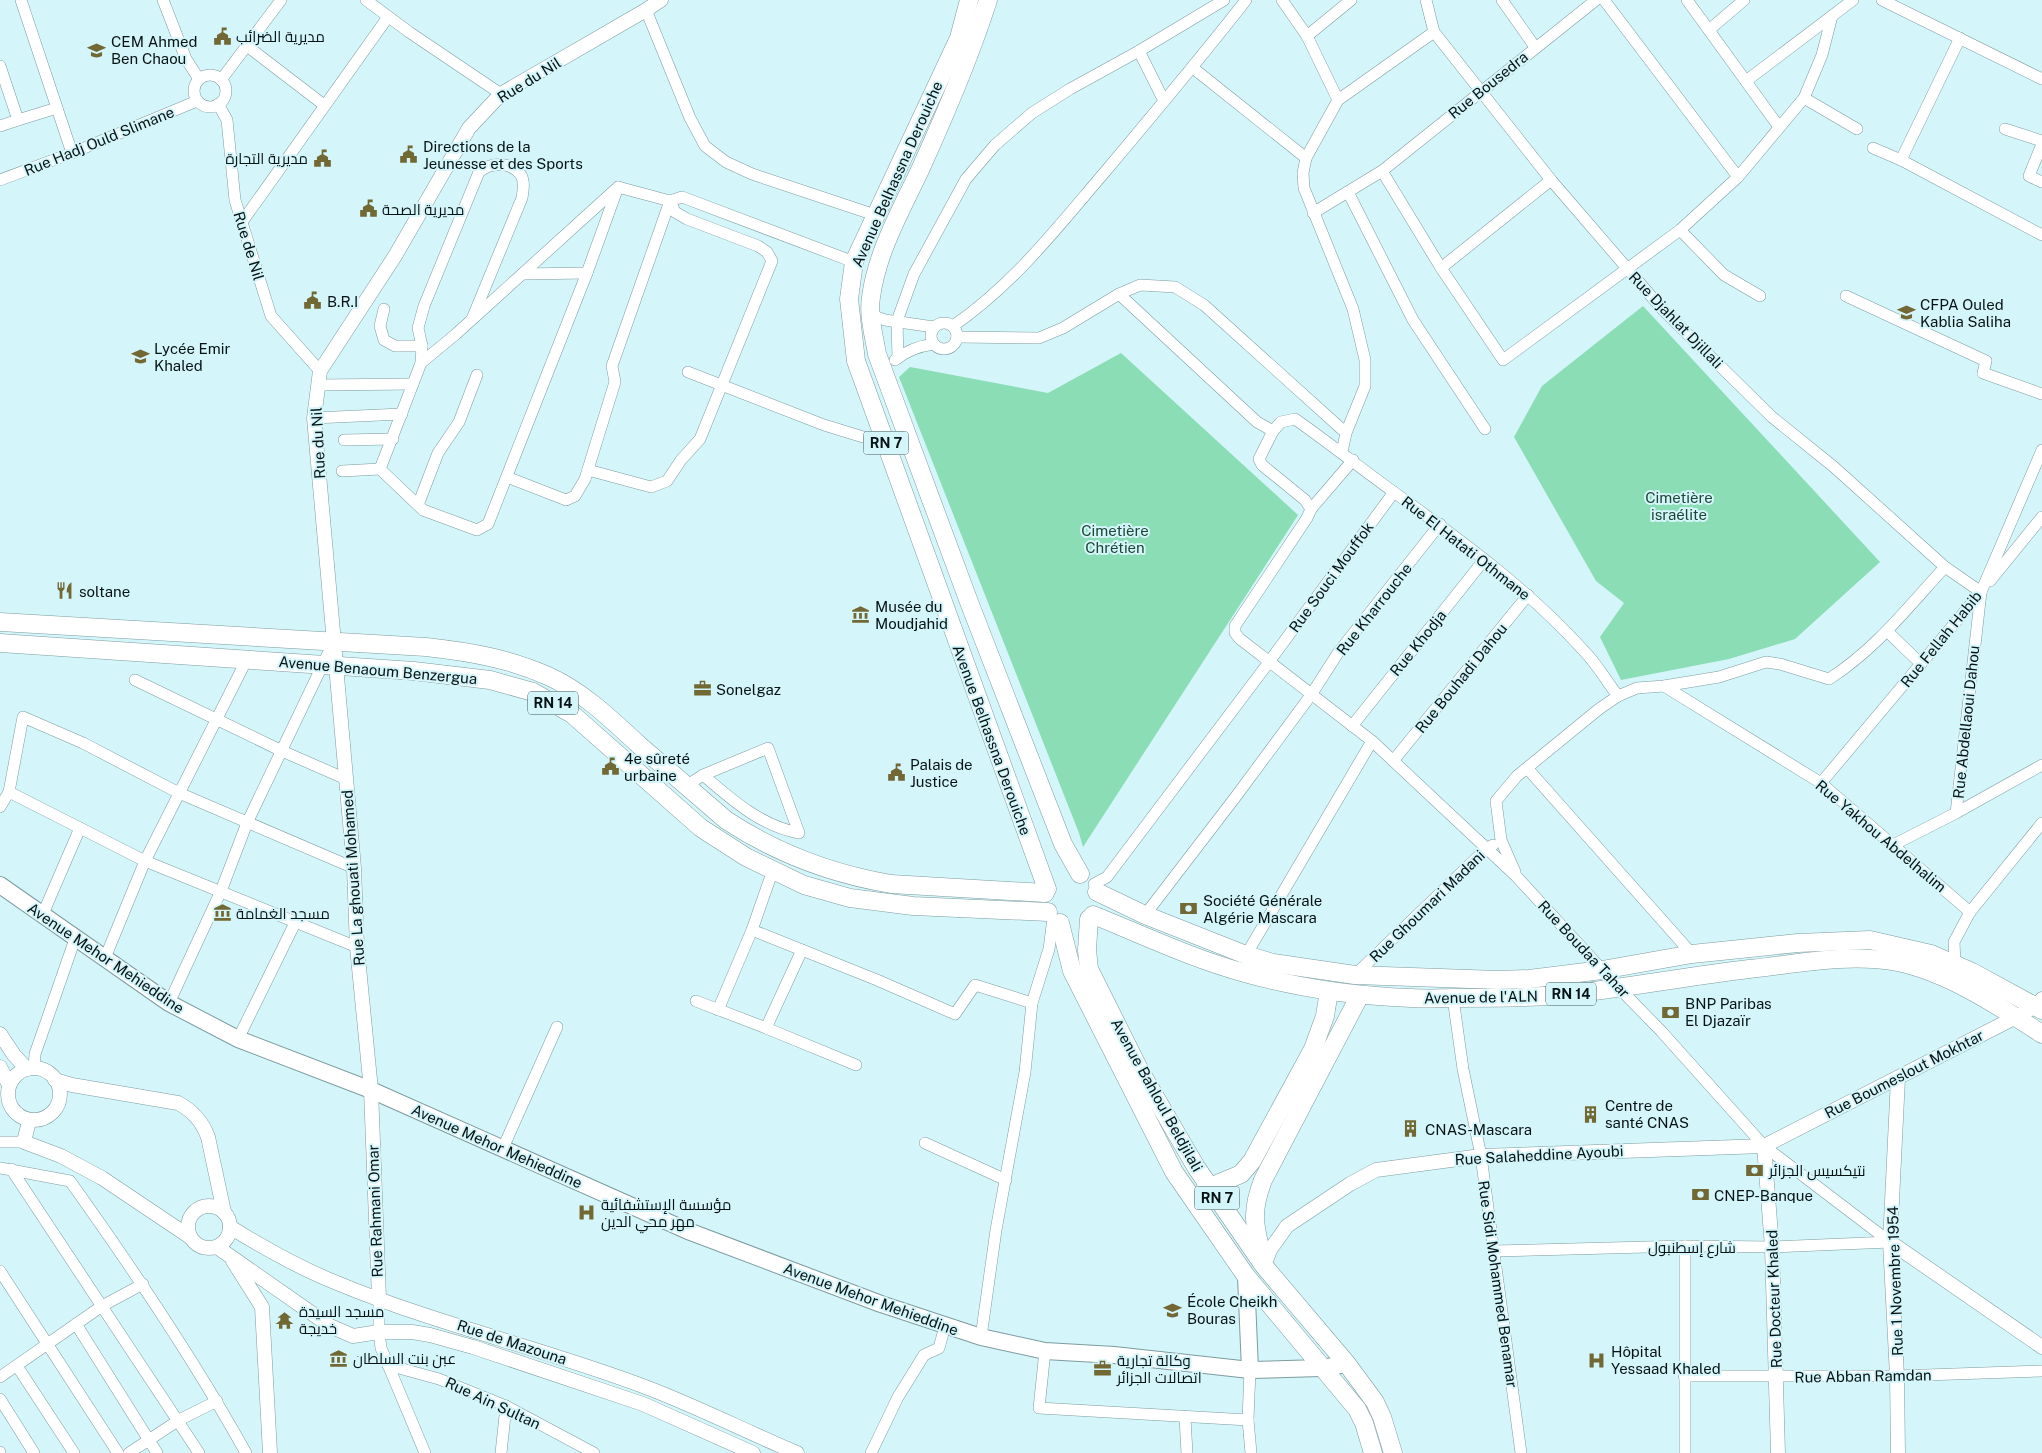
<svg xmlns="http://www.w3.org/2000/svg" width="2042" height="1453" viewBox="0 0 2042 1453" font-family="'Public Sans',Cairo,sans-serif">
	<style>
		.green { fill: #8addb5 }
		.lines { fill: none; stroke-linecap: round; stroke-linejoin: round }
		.minor-casing { stroke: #7d9ca0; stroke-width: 12 }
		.tertiary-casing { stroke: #7d9ca0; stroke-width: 15 }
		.secondary-casing { stroke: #7d9ca0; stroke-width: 18 }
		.primary-casing { stroke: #7d9ca0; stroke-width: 19 }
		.minor { stroke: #fff; stroke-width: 11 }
		.tertiary { stroke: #fff; stroke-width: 14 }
		.secondary { stroke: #fff; stroke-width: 16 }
		.primary { stroke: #fff; stroke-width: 18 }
		.labels { text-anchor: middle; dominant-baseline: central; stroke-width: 4; stroke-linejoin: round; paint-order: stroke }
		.shield { fill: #d4f5f9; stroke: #445659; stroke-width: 1 }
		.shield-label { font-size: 14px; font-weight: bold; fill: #071214 }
		.poi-label { font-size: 15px; fill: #071214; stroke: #d4f5f9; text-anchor: start }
		.street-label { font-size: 15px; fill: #071214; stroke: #d4f5f9 }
		.park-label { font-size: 15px; fill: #1c4734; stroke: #d4f5f9 }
	</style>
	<rect width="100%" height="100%" fill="#d4f5f9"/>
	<g class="green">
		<polygon points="1643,306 1880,562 1795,639 1729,659 1621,680 1600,637 1624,603 1596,581 1514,437 1542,386"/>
		<polygon points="1121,353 1298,515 1083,847 1079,833 899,377 910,367 1048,393"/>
	</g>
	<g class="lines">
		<defs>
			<g id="minor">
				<polyline points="21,0 72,153"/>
				<polyline points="163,0 186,59 199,79"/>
				<polyline points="366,0 409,32 501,94"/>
				<polyline points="1282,0 1307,36 1338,100"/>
				<polyline points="1426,0 1434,32 1551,180 1663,310 1772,417 1834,467 1945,567 1981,592"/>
				<polyline points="1502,0 1535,47"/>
				<polyline points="1604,0 1738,177"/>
				<polyline points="1687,0 1779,127"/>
				<polyline points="1882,0 2042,79"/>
				<polyline points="646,10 690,118 705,146 726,162 752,174 875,215"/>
				<polyline points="1709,30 1744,0"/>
				<polyline points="1307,36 1351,0"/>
				<polyline points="247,46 324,105"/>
				<polyline points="1139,51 1164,101"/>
				<polyline points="0,66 18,120 0,126"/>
				<polyline points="1193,68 1306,158"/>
				<circle cx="210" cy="91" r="16"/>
				<polyline points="221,80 281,0"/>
				<polyline points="1746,81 1853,0"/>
				<polyline points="1804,98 1857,129"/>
				<polyline points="218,104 227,120 235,200 271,316 320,371"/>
				<polyline points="18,120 57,108"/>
				<polyline points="2005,129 2042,141"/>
				<polyline points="2042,144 2029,176 2042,182"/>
				<polyline points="1873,148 1901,160 2042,235"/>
				<polyline points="1901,160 1960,38"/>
				<polyline points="1382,171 1441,268 1503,360 1680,230 1738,177 1804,98 1822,55 1832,16"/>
				<polyline points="0,180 72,153 197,101"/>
				<polyline points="618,187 670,201 682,197 854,262"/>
				<polyline points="1348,192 1413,320 1485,429"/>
				<polyline points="1313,213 1382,171 1596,0"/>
				<polyline points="242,222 388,17"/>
				<polyline points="1680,230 1724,275 1760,296"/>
				<polyline points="1441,268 1551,180"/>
				<polyline points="522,274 587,273"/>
				<path d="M1119 294 1257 422 1273 431 1281 422 1295 419C1329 443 1362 469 1395 493 1462 541 1529 590 1584 651 1597 664 1607 682 1618 696"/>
				<polyline points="1846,296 1986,361 1983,373 2042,394"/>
				<path d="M384 309 380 326 384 340 395 346H422L418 328 424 306 479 172C491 162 510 161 521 175 525 182 523 191 522 198L472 319"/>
				<polyline points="871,315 885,320 934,327"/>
				<circle cx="944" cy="336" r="13"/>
				<path d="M953 326C1014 284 1056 229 1104 173 1152 116 1200 59 1246 0"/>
				<polyline points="957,337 1039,338 1063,328 1119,294 1140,285 1175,287 1204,305 1346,433"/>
				<polyline points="422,346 421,363 380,469 423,510 477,530 488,524 587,273 618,187"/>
				<polyline points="898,358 897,321 914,274 966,179 995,145 1032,113 1070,89 1139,51 1224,0"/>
				<path d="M895 360C907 350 919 346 934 344"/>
				<polyline points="421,363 456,334 617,188"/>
				<polyline points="688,372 824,425 886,444 911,444"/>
				<polyline points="318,385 413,384"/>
				<polyline points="314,418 402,414"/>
				<polyline points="1273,431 1259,459 1262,465 1305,500 1311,509 1307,518 1235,626 1235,633 1240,639 1372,741 1516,876 1618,987 1661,1031 1764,1146 1890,1242"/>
				<polyline points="344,440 393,439"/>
				<polyline points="1342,452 1346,433 1365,386 1365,360 1353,309 1304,188 1303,173 1306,158 1338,100 1434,32"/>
				<polyline points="588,470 651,487 667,481 681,460 700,439 772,261 767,252 758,246 687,219 675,212 670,201"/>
				<polyline points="342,471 380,469"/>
				<polyline points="507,477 566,500 575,496 585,479 615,382 612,366 670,201"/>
				<polyline points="418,505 438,453 459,422 477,375"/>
				<polyline points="1311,509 1353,460"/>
				<polyline points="1990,581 2042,517"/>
				<polyline points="1981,592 1956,813 2042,765"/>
				<polyline points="1887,631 1921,664"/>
				<polyline points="135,680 282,751 346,779"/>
				<polyline points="1664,686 1821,783 1970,912 1954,942 1955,964"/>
				<polyline points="1352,726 1484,560"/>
				<polyline points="1393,761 1528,595"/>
				<polyline points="1527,768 1692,954"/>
				<polyline points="1821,783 1981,592 2042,450"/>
				<path d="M686 786 703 775 768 748 799 833C761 826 732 800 703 775"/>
				<polyline points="9,792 145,861 357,947"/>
				<polyline points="0,807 9,792 23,717 83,743 179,793 354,868"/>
				<polyline points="1893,845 1956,813"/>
				<polyline points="773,870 752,930 877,980 955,1014 975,985 1032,1003"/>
				<path d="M1515 872 1501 840 1496 801 1517 776 1599 709 1618 696 1637 688 1664 686 1719 677 1766 662 1780 664 1829 679C1876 649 1908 607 1945 567"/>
				<polyline points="1094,884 1107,877 1269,662 1394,492"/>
				<polyline points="1970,912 2042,823"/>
				<polyline points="1145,915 1237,795 1311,695 1338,653 1440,524"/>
				<polyline points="42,916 80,828"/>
				<polyline points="1246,955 1372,741"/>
				<polyline points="105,958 145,861 247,659"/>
				<polyline points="1355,975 1486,849 1493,845"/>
				<polyline points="1453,998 1463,1069 1481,1156 1521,1453"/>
				<polyline points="696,1001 766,1028 856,1065"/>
				<polyline points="169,1003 221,891 247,823 334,641"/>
				<polyline points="718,1010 752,930"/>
				<polyline points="766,1028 802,950"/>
				<polyline points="238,1039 296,921"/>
				<polyline points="34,1068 35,1054 75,939"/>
				<polyline points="0,1142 24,1142"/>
				<polyline points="925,1143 1006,1180"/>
				<polyline points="503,1148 557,1027"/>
				<path d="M0 1168 70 1181C133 1269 193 1358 246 1453"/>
				<polyline points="11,1169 199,1453"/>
				<polyline points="1494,1251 1685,1246 1772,1247 1890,1242"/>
				<polyline points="0,1271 118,1453"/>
				<polyline points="379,1298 379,1332 381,1348 425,1453"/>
				<polyline points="76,1324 157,1453"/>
				<polyline points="981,1337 996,1230 1025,1072 1032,1003 1049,949 1053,918"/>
				<polyline points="1045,1351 1039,1408 1248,1420"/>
				<polyline points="388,1365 439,1379 506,1406 594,1453"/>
				<polyline points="17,1366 74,1453"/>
				<polyline points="1250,1370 1248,1420 1251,1453"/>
				<polyline points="1684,1376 1897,1376 2042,1371"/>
				<polyline points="0,1377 102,1306 143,1284"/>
				<polyline points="0,1399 34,1453"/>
				<polyline points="1185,1418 1187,1453"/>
				<polyline points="0,1452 0,1453"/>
				<polyline points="129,1453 179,1420 217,1401"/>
				<polyline points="501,1453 506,1406"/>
				<polyline points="871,1453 898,1397 924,1355 939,1348 945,1326"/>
				<polyline points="1685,1453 1685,1246"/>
			</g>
			<g id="tertiary">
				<polyline points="0,1034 14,1055 27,1069"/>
				<polyline points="0,1067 9,1085"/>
				<circle cx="34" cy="1094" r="26"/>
				<polyline points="1898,1078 1890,1242 1897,1376 1898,1453"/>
				<path d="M55 1080 72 1085 178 1103C193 1111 202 1121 208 1137L224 1212"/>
				<polyline points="29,1121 24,1142 61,1156 102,1178 190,1237"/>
				<polyline points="1764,1146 1772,1247 1778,1453"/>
				<circle cx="209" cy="1227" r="21"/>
				<path d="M230 1227C264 1248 299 1268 337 1283 438 1325 546 1349 648 1388 698 1407 747 1432 797 1453"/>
				<polyline points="1890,1242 2042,1347"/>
				<polyline points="217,1247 330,1326 353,1336 379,1332 412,1332 430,1335 473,1347 643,1404 753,1453"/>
				<polyline points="233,1261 262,1307 270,1453"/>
				<polyline points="1264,1266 1270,1250 1287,1226 1350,1184 1376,1170 1481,1156 1764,1146 2016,1017 2036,1006 2042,999"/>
				<polyline points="379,1298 371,1090 357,947 354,868 314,418 320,371 395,256 469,128 501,94 646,10 661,0"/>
			</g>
			<g id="secondary">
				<polyline points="0,885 169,1003 238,1039 371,1090 688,1231 881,1304 981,1337 1045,1351 1114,1355 1250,1370 1321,1368 1347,1364"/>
				<polyline points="1246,1276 1250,1370"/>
			</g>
			<g id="primary">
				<polyline points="969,0 959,38 854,262 849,299 856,361 1047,889"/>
				<path d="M988 0C970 57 945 115 920 170 901 210 877 252 871 297 868 315 874 336 877 354L969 602 1063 844 1080 874"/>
				<path d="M0 622 426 647C470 652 507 658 548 676 582 691 612 720 639 745 668 770 697 795 726 820 776 853 832 874 891 884L1045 893"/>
				<polyline points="0,643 414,671 490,680 533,692 572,714 701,828 746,857 804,885 850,898 913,906 1048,912"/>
				<polyline points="1097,892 1145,915 1246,955 1273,963 1355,975 1498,980 1529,979 1602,970 1692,954 1798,943 1870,940 1931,954 1972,972 2042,1010"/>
				<path d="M1093 915C1143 935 1193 959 1245 973 1298 988 1355 996 1411 998 1425 999 1440 998 1455 998 1496 998 1537 998 1578 993 1635 986 1692 976 1749 969 1797 964 1848 953 1897 962 1947 972 1999 1006 2042 1034"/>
				<polyline points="1089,919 1087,950 1089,969 1140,1071 1196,1167 1264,1266 1347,1364 1375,1402 1382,1417 1393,1453"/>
				<polyline points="1060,923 1072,971 1174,1172 1246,1276 1357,1409 1364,1423 1373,1453"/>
				<polyline points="1202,1193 1210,1187 1241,1174 1252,1161 1313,1049 1325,1016 1329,991"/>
				<path d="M1262 1256C1254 1224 1251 1211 1263 1180L1360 995"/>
			</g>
		</defs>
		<use href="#minor" class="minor-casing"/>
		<use href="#tertiary" class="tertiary-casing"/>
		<use href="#secondary" class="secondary-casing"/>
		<use href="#primary" class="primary-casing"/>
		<use href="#minor" class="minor"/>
		<use href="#tertiary" class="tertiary"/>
		<use href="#secondary" class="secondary"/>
		<use href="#primary" class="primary"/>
	</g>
	<defs>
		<symbol id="civic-bare" viewBox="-9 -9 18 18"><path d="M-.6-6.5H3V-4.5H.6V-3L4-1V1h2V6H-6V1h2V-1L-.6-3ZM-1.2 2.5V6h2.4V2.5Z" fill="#726834" stroke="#d4f5f9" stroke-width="2.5" paint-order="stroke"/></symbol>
		<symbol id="school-bare" viewBox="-9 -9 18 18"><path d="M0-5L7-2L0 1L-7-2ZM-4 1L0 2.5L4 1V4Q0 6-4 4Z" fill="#726834" stroke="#d4f5f9" stroke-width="2.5" paint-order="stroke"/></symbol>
		<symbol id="university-bare" viewBox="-9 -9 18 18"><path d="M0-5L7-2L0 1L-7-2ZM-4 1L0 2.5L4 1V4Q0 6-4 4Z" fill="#726834" stroke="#d4f5f9" stroke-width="2.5" paint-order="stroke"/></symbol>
		<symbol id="restaurant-bare" viewBox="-9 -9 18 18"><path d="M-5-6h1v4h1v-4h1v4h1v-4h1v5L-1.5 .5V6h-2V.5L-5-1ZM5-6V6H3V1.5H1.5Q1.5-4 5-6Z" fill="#726834" stroke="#d4f5f9" stroke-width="2.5" paint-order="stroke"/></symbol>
		<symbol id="museum-bare" viewBox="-9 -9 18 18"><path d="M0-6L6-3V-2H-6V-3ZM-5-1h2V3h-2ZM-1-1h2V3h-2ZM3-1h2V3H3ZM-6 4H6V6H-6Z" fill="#726834" stroke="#d4f5f9" stroke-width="2.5" paint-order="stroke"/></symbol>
		<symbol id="office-bare" viewBox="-9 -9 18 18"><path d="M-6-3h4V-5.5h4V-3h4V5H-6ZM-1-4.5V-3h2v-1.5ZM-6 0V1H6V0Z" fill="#726834" stroke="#d4f5f9" stroke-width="2.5" paint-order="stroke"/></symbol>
		<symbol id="bank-bare" viewBox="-9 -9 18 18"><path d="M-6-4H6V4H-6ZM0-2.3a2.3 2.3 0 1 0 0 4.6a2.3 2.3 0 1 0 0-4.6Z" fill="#726834" stroke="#d4f5f9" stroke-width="2.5" paint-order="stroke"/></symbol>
		<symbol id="building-bare" viewBox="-9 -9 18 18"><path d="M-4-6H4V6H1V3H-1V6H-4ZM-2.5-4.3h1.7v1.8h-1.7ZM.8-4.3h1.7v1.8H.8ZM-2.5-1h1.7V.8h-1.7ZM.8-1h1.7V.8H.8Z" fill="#726834" stroke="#d4f5f9" stroke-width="2.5" paint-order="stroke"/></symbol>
		<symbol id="hospital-bare" viewBox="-9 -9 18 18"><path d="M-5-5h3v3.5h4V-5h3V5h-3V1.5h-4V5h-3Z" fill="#726834" stroke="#d4f5f9" stroke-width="2.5" paint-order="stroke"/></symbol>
		<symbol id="temple-bare" viewBox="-9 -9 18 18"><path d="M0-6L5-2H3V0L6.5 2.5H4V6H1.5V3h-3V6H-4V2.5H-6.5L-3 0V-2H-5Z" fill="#726834" stroke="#d4f5f9" stroke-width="2.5" paint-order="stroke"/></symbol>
	</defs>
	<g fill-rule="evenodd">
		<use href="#civic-bare" x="210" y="24" width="25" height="25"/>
		<use href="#school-bare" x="84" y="38" width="25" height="25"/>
		<use href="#civic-bare" x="396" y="142" width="25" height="25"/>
		<use href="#civic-bare" x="310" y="146" width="25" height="25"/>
		<use href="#civic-bare" x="356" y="196" width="25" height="25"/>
		<use href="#civic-bare" x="300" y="288" width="25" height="25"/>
		<use href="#university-bare" x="1894" y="300" width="25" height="25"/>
		<use href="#school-bare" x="128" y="344" width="25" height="25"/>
		<use href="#restaurant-bare" x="52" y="578" width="25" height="25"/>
		<use href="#museum-bare" x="848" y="602" width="25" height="25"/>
		<use href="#office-bare" x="690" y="676" width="25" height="25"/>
		<use href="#civic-bare" x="598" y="754" width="25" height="25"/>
		<use href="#civic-bare" x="884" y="760" width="25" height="25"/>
		<use href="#bank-bare" x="1176" y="896" width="25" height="25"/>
		<use href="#museum-bare" x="210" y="900" width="25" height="25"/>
		<use href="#bank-bare" x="1658" y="1000" width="25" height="25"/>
		<use href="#building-bare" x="1578" y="1102" width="25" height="25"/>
		<use href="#building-bare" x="1398" y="1116" width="25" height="25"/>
		<use href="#bank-bare" x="1742" y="1158" width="25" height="25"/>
		<use href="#bank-bare" x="1688" y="1182" width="25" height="25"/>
		<use href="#hospital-bare" x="574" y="1200" width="25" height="25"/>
		<use href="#school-bare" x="1160" y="1298" width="25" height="25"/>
		<use href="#temple-bare" x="272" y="1308" width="25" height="25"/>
		<use href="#museum-bare" x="326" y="1346" width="25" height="25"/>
		<use href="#hospital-bare" x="1584" y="1348" width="25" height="25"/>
		<use href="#office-bare" x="1090" y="1356" width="25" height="25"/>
	</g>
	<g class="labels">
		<g class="shield">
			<rect x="863.5" y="431.5" width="45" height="23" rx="4"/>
			<rect x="528" y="691.5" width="50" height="23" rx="4"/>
			<rect x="1546" y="982.5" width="50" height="23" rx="4"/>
			<rect x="1194.5" y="1186.5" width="45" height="23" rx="4"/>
		</g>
		<g class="shield-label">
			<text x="886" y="443">RN 7</text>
			<text x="553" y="703">RN 14</text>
			<text x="1571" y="994">RN 14</text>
			<text x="1217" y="1198">RN 7</text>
		</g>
		<g class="poi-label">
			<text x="236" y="36">مديرية الضرائب</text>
			<text x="111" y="41">CEM Ahmed<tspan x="111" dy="17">Ben Chaou</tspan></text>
			<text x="423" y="146">Directions de la<tspan x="423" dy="17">Jeunesse et des Sports</tspan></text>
			<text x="308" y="158" text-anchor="end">مديرية التجارة</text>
			<text x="382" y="209">مديرية الصحة</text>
			<text x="327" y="301">B.R.I</text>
			<text x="1920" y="304">CFPA Ouled<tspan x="1920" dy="17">Kablia Saliha</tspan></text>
			<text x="154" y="348">Lycée Emir<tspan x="154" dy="17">Khaled</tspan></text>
			<text x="79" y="591">soltane</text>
			<text x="875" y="606">Musée du<tspan x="875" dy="17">Moudjahid</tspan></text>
			<text x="716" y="689">Sonelgaz</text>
			<text x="624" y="758">4e sûreté<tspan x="624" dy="17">urbaine</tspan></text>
			<text x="910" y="764">Palais de<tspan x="910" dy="17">Justice</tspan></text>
			<text x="1203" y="900">Société Générale<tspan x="1203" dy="17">Algérie Mascara</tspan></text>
			<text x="236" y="913">مسجد الغمامة</text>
			<text x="1685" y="1003">BNP Paribas<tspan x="1685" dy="17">El Djazaïr</tspan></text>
			<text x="1605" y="1105">Centre de<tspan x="1605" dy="17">santé CNAS</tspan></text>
			<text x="1425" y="1129">CNAS-Mascara</text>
			<text x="1769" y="1170">نتيكسيس الجزائر</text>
			<text x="1714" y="1195">CNEP-Banque</text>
			<text x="601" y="1204">مؤسسة الإستشفائية<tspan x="601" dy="17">مهر محي الدين</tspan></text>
			<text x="1187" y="1301">École Cheikh<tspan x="1187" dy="17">Bouras</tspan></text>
			<text x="299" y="1311">مسجد السيدة<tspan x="299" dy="17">خديجة</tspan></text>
			<text x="1611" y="1351">Hôpital<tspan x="1611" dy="17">Yessaad Khaled</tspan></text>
			<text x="353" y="1358">عبن بنت السلطان</text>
			<text x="1117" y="1360">وكالة تجارية<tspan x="1117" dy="17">اتصالات الجزائر</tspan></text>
		</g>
		<g class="street-label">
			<text transform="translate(529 80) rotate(-32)">Rue du Nil</text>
			<text transform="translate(1488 85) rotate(-39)">Rue Bousedra</text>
			<text transform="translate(99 141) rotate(-22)">Rue Hadj Ould Slimane</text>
			<text transform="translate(897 174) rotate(-66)">Avenue Belhassna Derouiche</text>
			<text transform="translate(249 246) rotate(73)">Rue de Nil</text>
			<text transform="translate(1676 320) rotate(46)">Rue Djahlat Djillali</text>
			<text transform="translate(318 443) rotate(-93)">Rue du Nil</text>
			<text transform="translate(1466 548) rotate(38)">Rue El Hatati Othmane</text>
			<text transform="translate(1331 577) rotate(-54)">Rue Souci Mouffok</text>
			<text transform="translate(1374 609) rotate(-52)">Rue Kharrouche</text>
			<text transform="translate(1941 639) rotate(-51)">Rue Fellah Habib</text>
			<text transform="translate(1418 643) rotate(-51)">Rue Khodja</text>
			<text transform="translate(378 670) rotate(5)">Avenue Benaoum Benzergua</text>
			<text transform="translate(1461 678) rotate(-51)">Rue Bouhadi Dahou</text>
			<text transform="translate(1966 722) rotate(-84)">Rue Abdellaoui Dahou</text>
			<text transform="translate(992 740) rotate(70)">Avenue Belhassna Derouiche</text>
			<text transform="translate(1881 836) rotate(40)">Rue Yakhou Abdelhalim</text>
			<text transform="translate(353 878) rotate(-94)">Rue La ghouati Mohamed</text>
			<text transform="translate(1427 906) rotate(-44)">Rue Ghoumari Madani</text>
			<text transform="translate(1584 949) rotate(47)">Rue Boudaa Tahar</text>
			<text transform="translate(106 958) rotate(34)">Avenue Mehor Mehieddine</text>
			<text transform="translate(1481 997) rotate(-1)">Avenue de l'ALN</text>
			<text transform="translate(1904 1074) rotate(-27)">Rue Boumeslout Mokhtar</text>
			<text transform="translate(1157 1095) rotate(61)">Avenue Bahloul Beldjilali</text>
			<text transform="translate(497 1146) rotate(24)">Avenue Mehor Mehieddine</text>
			<text transform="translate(1539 1155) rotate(-3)">Rue Salaheddine Ayoubi</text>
			<text transform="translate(375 1211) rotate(-92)">Rue Rahmani Omar</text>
			<text x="1692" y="1247">شارع إسطنبول</text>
			<text transform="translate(1895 1281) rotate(-92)">Rue 1 Novembre 1954</text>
			<text transform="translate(1498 1284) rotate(82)">Rue Sidi Mohammed Benamar</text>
			<text transform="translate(871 1299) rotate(20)">Avenue Mehor Mehieddine</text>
			<text transform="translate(1774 1299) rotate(-92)">Rue Docteur Khaled</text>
			<text transform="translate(512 1342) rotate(18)">Rue de Mazouna</text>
			<text transform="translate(1863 1376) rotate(-1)">Rue Abban Ramdan</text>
			<text transform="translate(493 1403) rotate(25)">Rue Ain Sultan</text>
		</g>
		<g class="park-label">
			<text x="1679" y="497">Cimetière<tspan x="1679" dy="17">israélite</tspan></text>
			<text x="1115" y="530">Cimetière<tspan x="1115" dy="17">Chrétien</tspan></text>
		</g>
	</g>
</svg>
